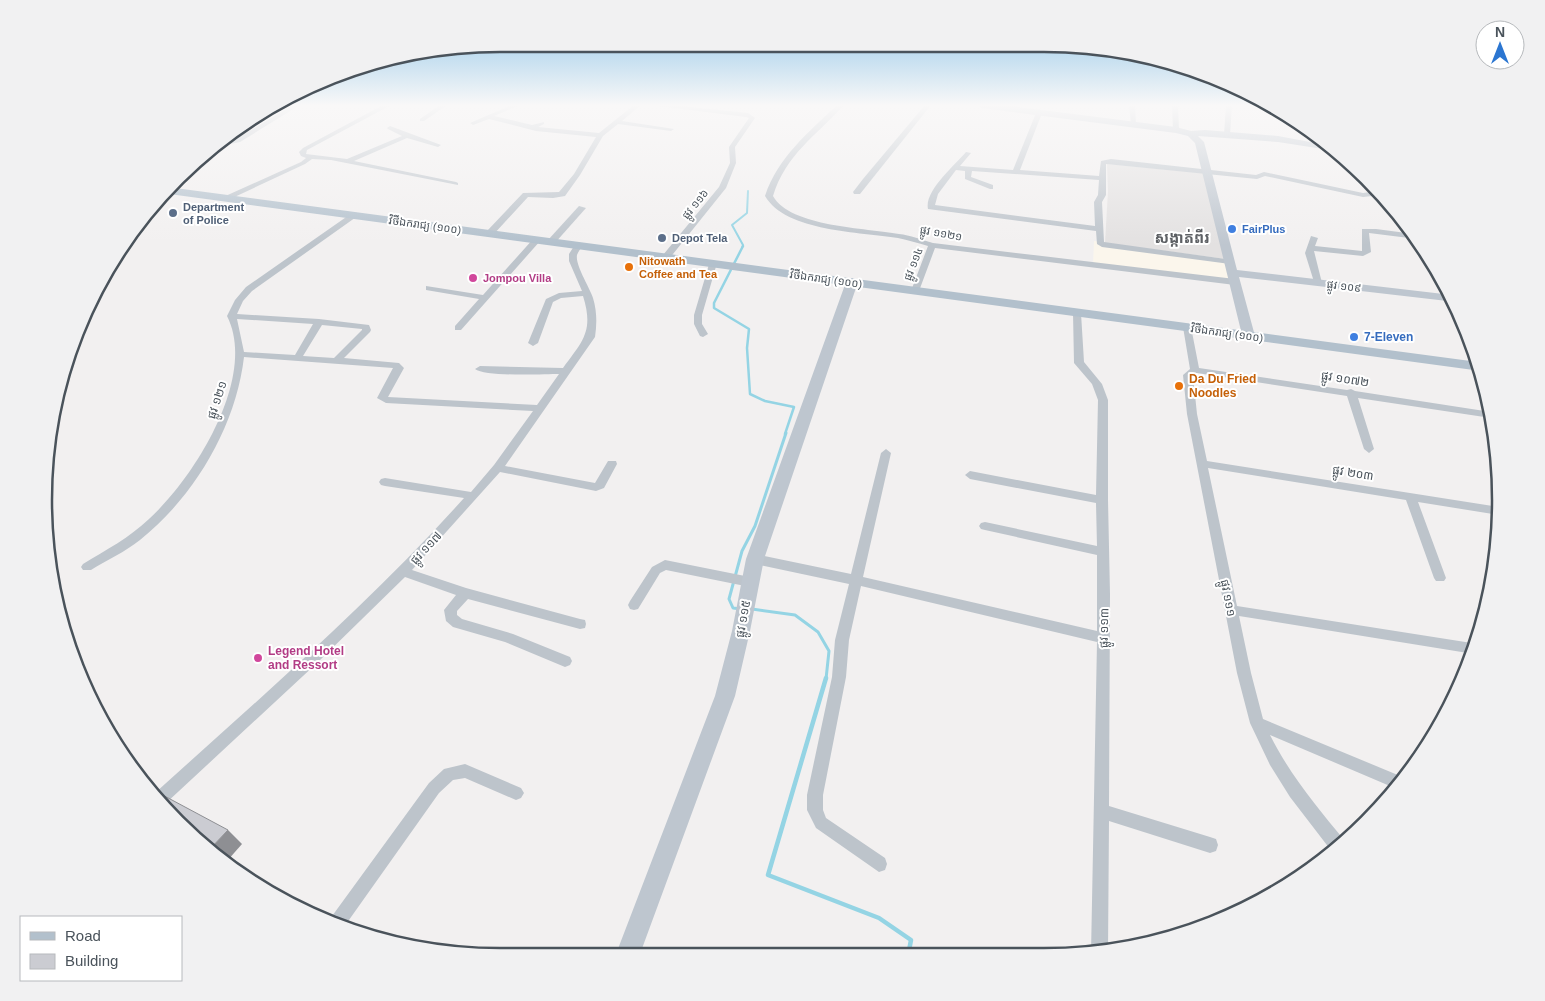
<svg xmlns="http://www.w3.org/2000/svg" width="1545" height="1001" viewBox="0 0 1545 1001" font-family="Arial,'Noto Sans Khmer',sans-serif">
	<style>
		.commercial { fill: #fbf6ec }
		.education { fill: #e3e1e1 }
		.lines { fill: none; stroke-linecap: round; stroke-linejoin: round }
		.stream-far3 { stroke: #94d4e4; stroke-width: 2 }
		.stream-far2 { stroke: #94d4e4; stroke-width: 2.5 }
		.stream-far1 { stroke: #94d4e4; stroke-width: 3 }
		.stream { stroke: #94d4e4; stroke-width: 4.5 }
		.street { fill: #bdc4cb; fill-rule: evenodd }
		.secondary { fill: #bec6cf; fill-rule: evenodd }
		.primary { fill: #b2c0cc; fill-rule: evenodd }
		.shaded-wall { fill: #8e8f93 }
		.building { fill: #cbccd2; stroke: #8e8f93 }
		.service-dot { fill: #5c6f8a; stroke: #fff; stroke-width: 2 }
		.shop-dot { fill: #3f7fe0; stroke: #fff; stroke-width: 2 }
		.food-dot { fill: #e8710a; stroke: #fff; stroke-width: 2 }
		.hotel-dot { fill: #d1479c; stroke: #fff; stroke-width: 2 }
		.labels { text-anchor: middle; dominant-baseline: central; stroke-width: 4; stroke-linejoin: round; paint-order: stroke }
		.far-street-label { font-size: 11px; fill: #4a535b; stroke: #fff }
		.far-service-label { font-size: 11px; font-weight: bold; fill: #4e5e75; stroke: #fff; text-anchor: start }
		.far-shop-label { font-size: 11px; font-weight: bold; fill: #366cbe; stroke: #fff; text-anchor: start }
		.far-food-label { font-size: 11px; font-weight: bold; fill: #c56008; stroke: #fff; text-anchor: start }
		.far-hotel-label { font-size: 11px; font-weight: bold; fill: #b23c85; stroke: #fff; text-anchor: start }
		.shop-label { font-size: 12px; font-weight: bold; fill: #366cbe; stroke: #fff; text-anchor: start }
		.food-label { font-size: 12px; font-weight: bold; fill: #c56008; stroke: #fff; text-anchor: start }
		.street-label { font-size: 12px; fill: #4a535b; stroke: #fff }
		.hotel-label { font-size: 12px; font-weight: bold; fill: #b23c85; stroke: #fff; text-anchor: start }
		.far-district-label { font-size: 15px; font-weight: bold; fill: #5d6064; stroke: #fff }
		.rim { fill: none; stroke: #4a535b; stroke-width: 2.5 }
	</style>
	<rect width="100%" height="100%" fill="#f2f0f0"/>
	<polygon class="commercial" points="1094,241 1226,259 1231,283 1093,265"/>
	<g class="education">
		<polygon points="279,105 293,105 232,138 228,138 247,121"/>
		<polygon points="1107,164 1204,173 1226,259 1105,243 1108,191"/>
	</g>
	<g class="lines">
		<polyline class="stream-far3" points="742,248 743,245 732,225 747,213 748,191"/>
		<polyline class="stream-far2" points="743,246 714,303 714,308 749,329 747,348 750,394 765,401 794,407 785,434"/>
		<g class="stream-far1">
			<polyline points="741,609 733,608 729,599 742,551 755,526 786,433"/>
			<polyline points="752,609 795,615 818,632 829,651 826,679"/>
		</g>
		<polyline class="stream" points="826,678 768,875 879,918 911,940 908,956"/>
		<g class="street">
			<polygon points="293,105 300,105 240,142 220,146 224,142 236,139"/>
			<polygon points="383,105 391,105 307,150 306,154 347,159 402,136 388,129 387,128 390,126 441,145 438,147 407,138 354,161 456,182 458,183 458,185 331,160 312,159 305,164 228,200 221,198 301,162 306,158 301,156 299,152 303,148"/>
			<polygon points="440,105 447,105 424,121 420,121 420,119"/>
			<polygon points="512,105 520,105 494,116 532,125 544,122 544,124 538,127 599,133 634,105 641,105 622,121 674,129 671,131 618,124 603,136 580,175 565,196 553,198 528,197 493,235 487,235 487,231 523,193 559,192 574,174 596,137 536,131 489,119 473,125 470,123"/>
			<polygon points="650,105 671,105 748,113 755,118 735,147 736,163 726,188 669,259 663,259 663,255 719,187 730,163 729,147 749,118 746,117"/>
			<path d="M837 105H844C816 136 786 154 773 196 790 227 867 228 899 234 910 235 922 240 933 243L1235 279 1239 282 1235 285 935 248 919 291 915 294 912 293 911 291 928 246C918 243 908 240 898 238 861 232 786 232 765 196 778 157 808 133 837 105Z"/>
			<polygon points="925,105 931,105 860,194 854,194 853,192 863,179"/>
			<polygon points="1129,105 1135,105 1136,125 1131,124"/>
			<polygon points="1172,105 1178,105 1179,130 1176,132 1173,130"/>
			<polygon points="1226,105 1232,105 1230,135 1227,137 1224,135"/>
			<path d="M1039 111 1042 113 1020 170 1099 176 1101 161 1111 159 1256 175 1264 172 1363 193 1377 191 1381 195 1363 197 1265 176 1257 179 1106 164V195L1102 202 1104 242 1233 260 1234 262 1230 264 1102 247 1097 244 1096 231 928 209C924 191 955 165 966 152L971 153 960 166 1013 170 1036 113ZM956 170 965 171V179L990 189H993V185L971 177 972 171 1099 180 1098 195 1094 202 1095 226 935 205 938 194Z"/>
			<polygon points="579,206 586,208 554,244 548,244 548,240"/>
			<path d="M352 213 359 215 252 291 243 301 237 314 319 319 369 325 371 330 370 332 344 358 399 363 404 368 388 397 537 405 559 374C544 374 485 377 475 369L480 366 563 368C583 341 594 331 583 296L561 298 553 302 538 343 533 346 528 343 546 299 559 293 582 291 569 261V254L576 243 583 245C581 248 578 252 577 255 575 265 590 288 593 298 597 311 597 324 595 337L505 466 595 483 608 461H616L617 464 604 488 596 491 500 472 412 570 466 588 580 619 585 620 586 624 585 628 580 629 468 599 457 611V615L462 619 513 634 570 657 572 661 570 665 565 667 505 642 453 627 446 621 444 610 456 595 405 577 317 663 165 804 155 793C260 698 369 604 464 498L385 486 381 485 379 482 381 479 385 478 471 492 494 465 533 411 386 403 377 398 393 368 244 357C236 426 195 496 140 540 125 552 107 560 91 570H83L81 567 83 564C106 550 129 538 149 519 194 478 258 377 227 316L235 300 246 287ZM237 319 313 324 295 355 244 352ZM322 325 362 329V330L334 358 303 356Z"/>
			<polygon points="1362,229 1376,229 1414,234 1417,239 1369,233 1371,252 1363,256 1314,251 1322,283 1321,285 1315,285 1305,253 1311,236 1318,238 1315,246 1362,251"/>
			<polygon points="534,238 541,240 461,330 455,330 455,326 479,299 426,290 426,286 483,295"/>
			<polygon points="710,261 717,263 702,315 702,324 708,334 703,337 700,336 694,324 694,315"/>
			<polygon points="1077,310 1081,313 1084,362 1102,384 1108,400 1108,500 1110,594 1109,806 1210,837 1216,839 1218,845 1216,851 1210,853 1109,821 1108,951 1091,954 1097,642 861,586 849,640 846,677 823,795 823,810 826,818 885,858 887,864 885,870 879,872 816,828 807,810 807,795 832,677 835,640 849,584 755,564 751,562 749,559 751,556 755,554 851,574 881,453 886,449 891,453 863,577 1097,631 1097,555 985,530 981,529 979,526 981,523 985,522 1097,546 1096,503 970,479 965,475 970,471 1096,495 1098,400 1092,384 1074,363 1073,313"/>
			<path d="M1187 324 1191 327 1199 368 1347 390 1351 389 1355 391 1491 412V418L1358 398 1374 449 1369 453 1364 449 1347 396 1197 373 1193 376 1197 414 1207 461 1499 507V515L1418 502 1446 578 1444 581H1436L1434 578 1406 500 1208 468 1237 606 1478 644 1474 654 1239 616 1251 673 1263 719 1405 778 1397 789 1270 735C1290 775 1317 807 1345 841L1333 853 1290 797 1270 765 1250 723 1237 673 1187 414 1183 375 1190 369 1183 327Z"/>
			<polygon points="665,560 750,577 754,579 756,582 754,585 750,587 666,570 660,573 638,609 634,610 630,609 628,605 630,601 652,567"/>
			<polygon points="465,764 521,788 524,793 521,798 516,800 465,778 453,780 439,793 344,927 327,923 429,783 444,769"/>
		</g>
		<g class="secondary">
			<polygon points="978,105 1003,105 1176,127 1191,131 1205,130 1278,136 1326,145 1336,151 1278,142 1198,136 1204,142 1237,270 1452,295 1456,302 1239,277 1255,336 1253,339 1243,339 1195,143 1188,136 1176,133 982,108"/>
			<polygon points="852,278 858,282 764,559 750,631 735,696 640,954 616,954 715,696 732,631 746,559 846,282"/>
		</g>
		<polygon class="primary" points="175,188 1478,362 1481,371 169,194"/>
	</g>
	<polygon class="shaded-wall" points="228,830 242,844 227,861 209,850"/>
	<polygon class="building" points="157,792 228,830 209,850 200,844 155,794"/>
	<linearGradient id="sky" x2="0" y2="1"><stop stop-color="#86c1e6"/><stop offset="0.43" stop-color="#f9f8f8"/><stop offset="1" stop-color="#f9f8f8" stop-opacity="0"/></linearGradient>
	<rect width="1545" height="245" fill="url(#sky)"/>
	<g class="service-dot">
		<circle cx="173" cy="213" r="5"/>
		<circle cx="662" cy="238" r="5"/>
	</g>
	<g class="shop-dot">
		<circle cx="1232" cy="229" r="5"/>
		<circle cx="1354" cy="337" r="5"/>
	</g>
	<g class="food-dot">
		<circle cx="629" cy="267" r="5"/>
		<circle cx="1179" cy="386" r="5"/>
	</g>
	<g class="hotel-dot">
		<circle cx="473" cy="278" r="5"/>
		<circle cx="258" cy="658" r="5"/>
	</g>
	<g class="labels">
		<g class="far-street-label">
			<text transform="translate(695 204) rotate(-51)">ផ្លូវ ១១៦</text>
			<text transform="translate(425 225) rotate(8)">វិថីឯករាជ្យ (១០០)</text>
			<text transform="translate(941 233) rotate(10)">ផ្លូវ ១១២១</text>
			<text transform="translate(913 264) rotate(-69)">ផ្លូវ ១១៤</text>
			<text transform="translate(826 279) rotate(8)">វិថីឯករាជ្យ (១០០)</text>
			<text transform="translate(1344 286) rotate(7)">ផ្លូវ ១០៩</text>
			<text transform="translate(1227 333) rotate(8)">វិថីឯករាជ្យ (១០០)</text>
		</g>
		<g class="far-service-label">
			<text x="183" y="207">Department<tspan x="183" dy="13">of Police</tspan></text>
			<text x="672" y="238">Depot Tela</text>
		</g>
		<g class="far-shop-label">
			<text x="1242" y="229">FairPlus</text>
		</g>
		<g class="far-food-label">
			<text x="639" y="261">Nitowath<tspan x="639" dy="13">Coffee and Tea</tspan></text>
		</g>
		<g class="far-hotel-label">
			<text x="483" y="278">Jompou Villa</text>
		</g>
		<g class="shop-label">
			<text x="1364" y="337">7-Eleven</text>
		</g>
		<g class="food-label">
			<text x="1189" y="379">Da Du Fried<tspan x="1189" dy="14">Noodles</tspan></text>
		</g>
		<g class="street-label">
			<text transform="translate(1345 379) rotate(9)">ផ្លូវ ១០៧២</text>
			<text transform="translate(217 400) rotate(-72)">ផ្លូវ ១២១</text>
			<text transform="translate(1353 473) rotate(9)">ផ្លូវ ២០៣</text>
			<text transform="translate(426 548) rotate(-47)">ផ្លូវ ១១៧</text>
			<text transform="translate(1228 598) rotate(79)">ផ្លូវ ១១១</text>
			<text transform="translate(743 619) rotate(-80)">ផ្លូវ ១១៥</text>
			<text transform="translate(1104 628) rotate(-89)">ផ្លូវ ១១៣</text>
		</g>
		<g class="hotel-label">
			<text x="268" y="651">Legend Hotel<tspan x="268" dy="14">and Ressort</tspan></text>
		</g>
		<g class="far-district-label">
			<text x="1182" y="237">សង្កាត់ពីរ</text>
		</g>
	</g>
	<path d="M0 0H1545V1001H0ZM500 52H1044A448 448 0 0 1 1492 500V500A448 448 0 0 1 1044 948H500A448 448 0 0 1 52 500V500A448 448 0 0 1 500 52Z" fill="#f1f1f2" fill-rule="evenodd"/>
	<path class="rim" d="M500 52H1044A448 448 0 0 1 1492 500V500A448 448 0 0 1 1044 948H500A448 448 0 0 1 52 500V500A448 448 0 0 1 500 52Z"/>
	<rect x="20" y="916" width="162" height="65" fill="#ffffff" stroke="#b7babd"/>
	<rect x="30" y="932" width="25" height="8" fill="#b2c0cc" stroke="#b7babd"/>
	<text x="65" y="941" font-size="15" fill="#4a535b">Road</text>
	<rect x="30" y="954" width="25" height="15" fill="#cbccd2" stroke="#b7babd"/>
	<text x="65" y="966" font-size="15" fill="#4a535b">Building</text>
	<g transform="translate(1500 45)"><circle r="24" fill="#ffffff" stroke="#b7babd"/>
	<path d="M0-4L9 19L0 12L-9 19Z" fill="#2b76d1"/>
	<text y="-8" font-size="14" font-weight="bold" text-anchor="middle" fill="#4a535b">N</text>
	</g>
</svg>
